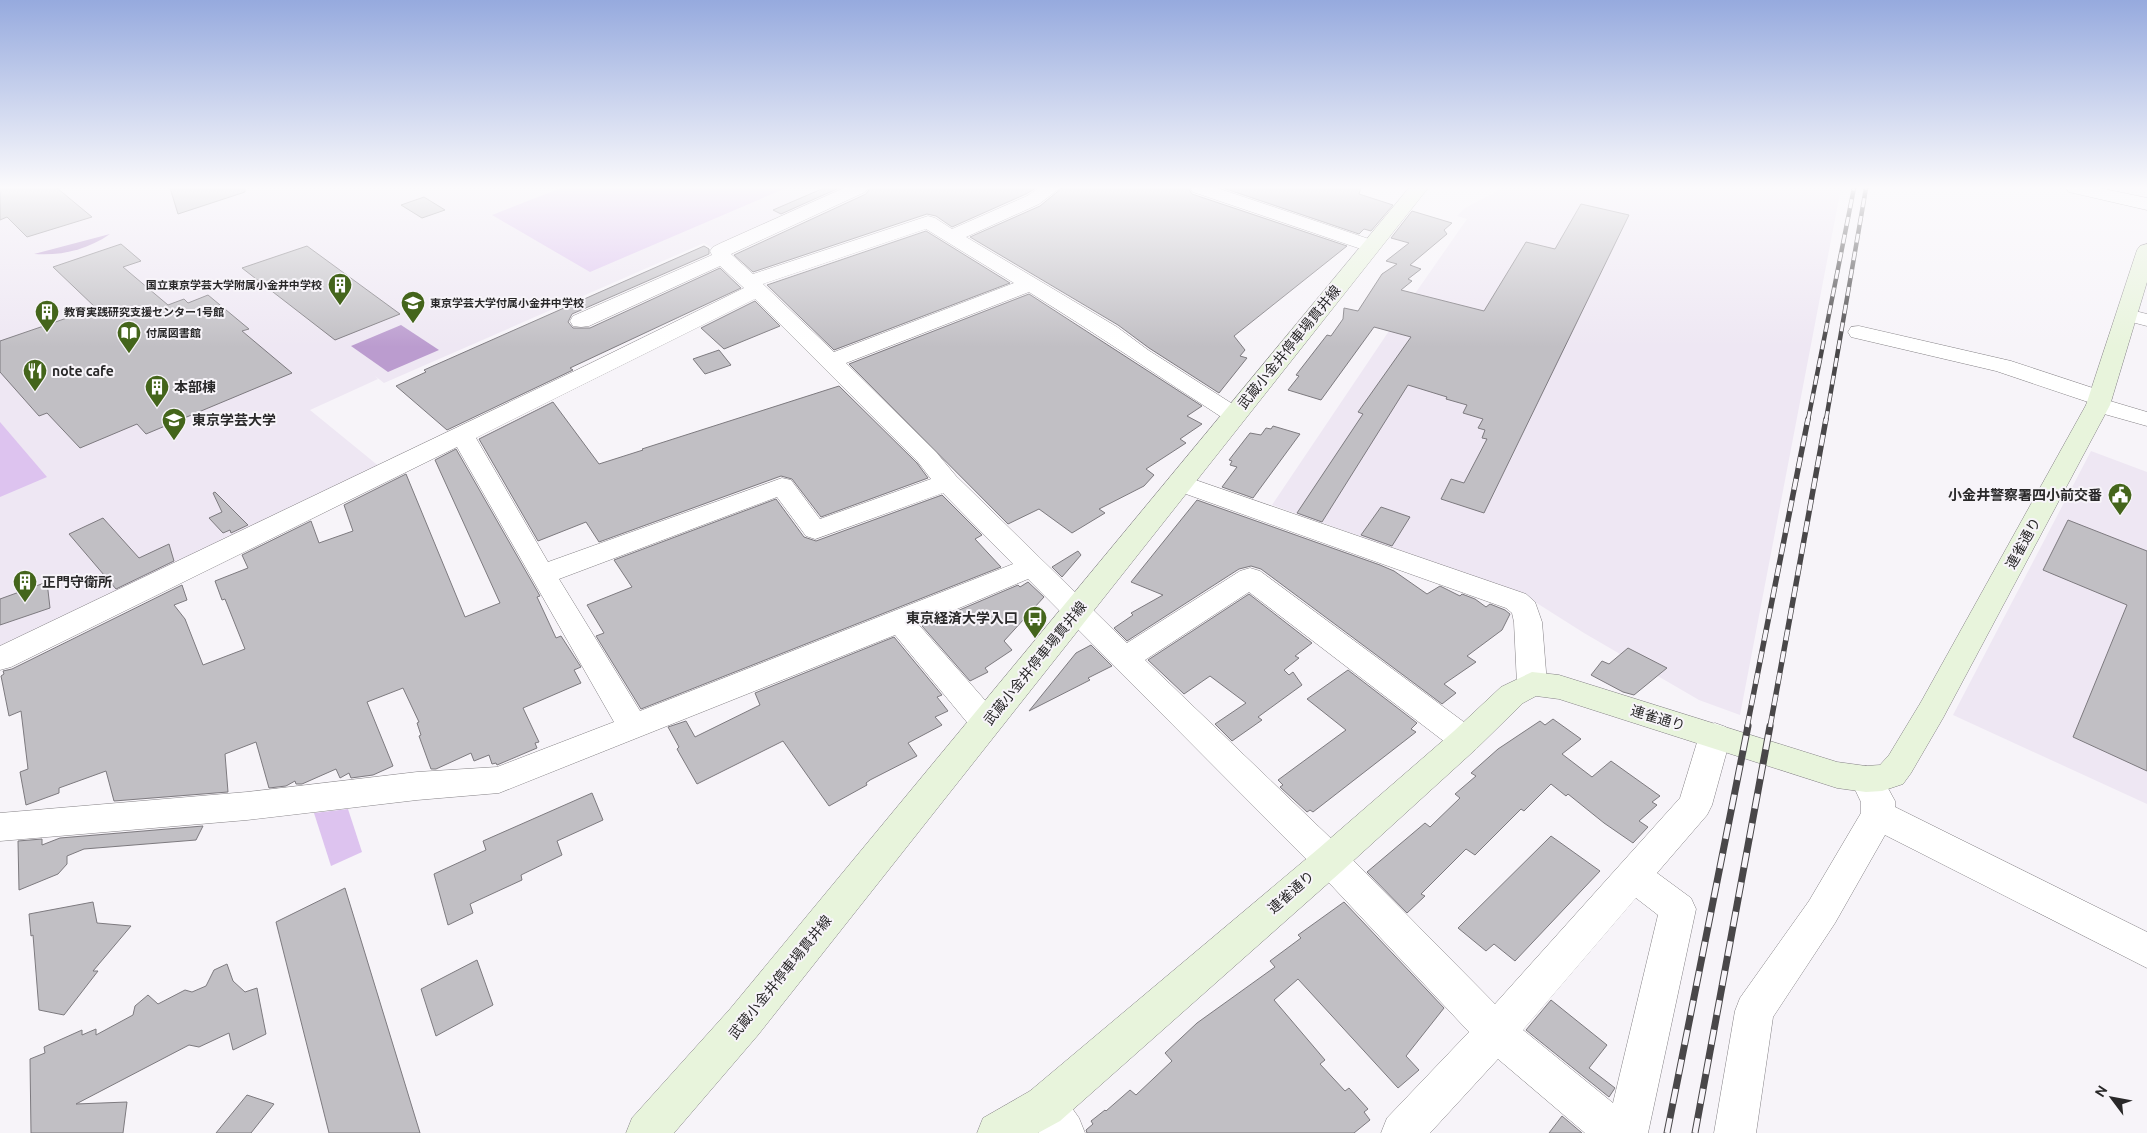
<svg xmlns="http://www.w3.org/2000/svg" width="2147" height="1133" viewBox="0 0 2147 1133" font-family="Ubuntu,'Noto Sans JP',sans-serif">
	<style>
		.built { fill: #eee7f3 }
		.green { fill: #ddc3ef }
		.water { fill: #bb9ccf }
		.building { fill: #c1bfc4; stroke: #7d7a7f }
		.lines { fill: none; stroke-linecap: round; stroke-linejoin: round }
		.street-casing { stroke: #858286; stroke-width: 1 }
		.secondary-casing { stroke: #858286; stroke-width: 1 }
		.street { fill: #fff; fill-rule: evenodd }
		.secondary { fill: #e8f4dc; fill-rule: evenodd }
		.rail-far2-casing { stroke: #494749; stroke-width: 4.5 }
		.rail-far1-casing { stroke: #494749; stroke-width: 5.5 }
		.rail-casing { stroke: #494749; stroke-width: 7 }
		.rail-far2 { stroke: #f7f4f9; stroke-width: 3; stroke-dasharray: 9; stroke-linecap: butt }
		.rail-far1 { stroke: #f7f4f9; stroke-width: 4; stroke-dasharray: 11; stroke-linecap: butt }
		.rail { stroke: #f7f4f9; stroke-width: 5; stroke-dasharray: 15; stroke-linecap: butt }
		.labels { text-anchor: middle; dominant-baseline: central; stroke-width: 4; stroke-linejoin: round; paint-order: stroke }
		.far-poi-label { font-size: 11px; font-weight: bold; fill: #292829; stroke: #f7f4f9; text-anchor: start }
		.street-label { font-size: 14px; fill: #292829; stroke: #f7f4f9 }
		.poi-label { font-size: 14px; font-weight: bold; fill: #292829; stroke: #f7f4f9; text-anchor: start }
	</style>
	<rect width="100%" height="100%" fill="#f7f4f9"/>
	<g class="built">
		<polygon points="0,188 848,188 713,249 704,243 384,383 375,376 378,379 310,410 386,472 0,659"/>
		<polygon points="1503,188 1841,188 1740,715 1699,700 1584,633 1521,593 1272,505 1391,328 1467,219 1457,216 1465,208"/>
		<polygon points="2091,451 2147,472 2147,804 1953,715"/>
	</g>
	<g class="green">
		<polygon points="561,188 786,188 590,272 492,215"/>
		<polygon points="0,422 47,477 0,497"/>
		<polygon points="348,809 362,852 331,866 314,813"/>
	</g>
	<g class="water">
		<path d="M110 234C87 250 61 256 34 254Z"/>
		<polygon points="401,325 439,350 388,372 351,346"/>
	</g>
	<g class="building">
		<polygon points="0,188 57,188 92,217 27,237 7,217 0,220"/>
		<polygon points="170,188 245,188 245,192 178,214"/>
		<polygon points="824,188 839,188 781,214 773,210"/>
		<polygon points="870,188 1036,188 1026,194 952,227 936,216 927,214 753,272 734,255 866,194"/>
		<polygon points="1062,188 1188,188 1192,194 1347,246 1234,336 1245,350 1240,356 1247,358 1219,393 1149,348 1118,325 970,237 1040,206"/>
		<polygon points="1223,188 1361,188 1359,194 1393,205 1371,231 1364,229 1359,234"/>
		<polygon points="424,197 445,210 422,218 401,205"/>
		<polygon points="1581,204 1629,215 1484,513 1441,499 1451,479 1464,483 1487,439 1482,438 1485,430 1478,428 1483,419 1463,413 1467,405 1446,399 1447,397 1408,385 1322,522 1297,513 1363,414 1358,412 1411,337 1374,327 1321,400 1288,390 1299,376 1296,375 1327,335 1331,336 1343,319 1344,308 1358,311 1382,274 1397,264 1386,261 1409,243 1391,238 1412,211 1452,223 1444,230 1447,234 1410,265 1421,269 1408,279 1412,281 1401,290 1484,311 1526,242 1555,249"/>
		<polygon points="926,231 1010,283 834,350 767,285"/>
		<polygon points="121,244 141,261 123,267 168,305 184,299 188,303 208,295 249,329 242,331 292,373 146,434 137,424 80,448 47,413 39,416 0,372 0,341 96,308 53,267"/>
		<polygon points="307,246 400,314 335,340 242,268"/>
		<polygon points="704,246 709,249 709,254 572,314 568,322 573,328 590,328 720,268 741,288 570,368 573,370 447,430 396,386 426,372 424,370"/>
		<polygon points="1029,294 1202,406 1187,416 1202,424 1180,439 1186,443 1146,469 1154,475 1144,486 1099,509 1105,513 1072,533 1039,509 1008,524 849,364"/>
		<polygon points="755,301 780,326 724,349 701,328"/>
		<polygon points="719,350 731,365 705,374 693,359"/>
		<polygon points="839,386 917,463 928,478 821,517 792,479 781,476 599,542 586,522 538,541 479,439 553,402 599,464 643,450 642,449"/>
		<polygon points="1273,426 1300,434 1253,498 1222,487 1237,467 1230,465 1232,461 1229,460 1250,433 1261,435 1266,428 1271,429"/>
		<polygon points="456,449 540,596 537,597 556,638 561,636 581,667 574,670 581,683 523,708 539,742 535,743 537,748 497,765 496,763 492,764 489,755 474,761 471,753 436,769 431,769 419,736 421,735 417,723 419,722 403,688 367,702 393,766 373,775 351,778 349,773 340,778 336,769 302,784 296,784 295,781 286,786 269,788 256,742 225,754 228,792 114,801 106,771 59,788 59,793 26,805 20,772 28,769 21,711 9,716 1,676 4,674 3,671 12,669 182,585 187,600 174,605 185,619 203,665 245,649 225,599 222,600 215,581 248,568 242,555 311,521 319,543 353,531 344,505 406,474 465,617 500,603 435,460"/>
		<polygon points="215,492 248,525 231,533 230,530 223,533 209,518 222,512 213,493"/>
		<polygon points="942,495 982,535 975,539 1001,567 641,709 596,636 604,633 587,605 632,587 614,560 776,499 804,537 816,541"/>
		<polygon points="1197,500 1380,565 1394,571 1427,594 1440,586 1460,596 1462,594 1475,599 1486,607 1490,604 1505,610 1510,614 1502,630 1467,656 1476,662 1444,684 1456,693 1442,704 1261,569 1251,566 1239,569 1127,641 1114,628 1133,615 1131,613 1163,595 1131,582"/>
		<polygon points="1381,507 1410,517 1392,546 1361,535"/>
		<polygon points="103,518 139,558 169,544 174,561 116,589 69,534"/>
		<polygon points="2068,520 2147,551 2147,771 2073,737 2127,605 2043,570"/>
		<polygon points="1078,551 1081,555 1062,577 1052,567"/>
		<polygon points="47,582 50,608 0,625 0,599"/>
		<polygon points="1028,582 1044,597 1004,641 1012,650 985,668 988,672 970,681 922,626 1018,585 1020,587"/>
		<polygon points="1249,594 1312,643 1295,656 1299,658 1284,670 1289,675 1293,672 1302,685 1258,717 1262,720 1232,741 1215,724 1246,703 1210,676 1184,694 1148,660"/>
		<polygon points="894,637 942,695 937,697 948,711 935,717 942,725 908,743 917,756 870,780 866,783 867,785 829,806 783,741 697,784 677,749 679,747 668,727 686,721 695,737 760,705 755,693"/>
		<polygon points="1091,645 1112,666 1088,678 1090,680 1029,711 1076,653"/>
		<polygon points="1628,648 1667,668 1634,695 1623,692 1591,675 1602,661 1609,664"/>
		<polygon points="1348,670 1417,723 1411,729 1416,732 1313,812 1310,810 1307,812 1280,787 1283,785 1278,780 1346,730 1307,699"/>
		<polygon points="1553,719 1581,739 1562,754 1592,777 1611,761 1660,796 1652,802 1657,805 1639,821 1648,827 1633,843 1604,823 1568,794 1566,796 1551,784 1524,811 1521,809 1475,855 1466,849 1421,894 1425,896 1407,913 1367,872 1425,823 1430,827 1460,798 1455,794 1476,776 1471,773 1498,749 1540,721 1545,725"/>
		<polygon points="592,793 603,820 557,841 562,855 521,875 522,880 470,904 473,913 448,925 434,874 486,850 483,841"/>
		<polygon points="203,826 196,840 84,849 67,856 67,864 58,874 19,890 18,841 42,839 42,845 60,838"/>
		<polygon points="1551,836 1600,871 1515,961 1494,944 1486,951 1458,928"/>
		<polygon points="345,888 420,1133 329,1133 276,922"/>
		<polygon points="93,902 97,923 131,926 93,971 98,971 64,1015 39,1010 33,935 31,936 29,914"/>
		<polygon points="1344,902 1444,1008 1406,1056 1419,1070 1398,1088 1298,979 1274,1000 1325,1060 1320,1064 1345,1091 1349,1088 1368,1109 1364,1112 1370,1120 1354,1133 1087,1133 1086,1130 1093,1124 1091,1121 1105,1110 1106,1111 1130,1090 1136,1095 1172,1061 1165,1053 1197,1023 1275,967 1270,961 1301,938 1298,935"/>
		<polygon points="477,960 493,1005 436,1036 421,989"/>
		<polygon points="227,964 233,981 245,992 257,988 266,1034 233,1050 229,1033 199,1047 189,1045 76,1104 127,1102 123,1133 31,1133 30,1059 45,1053 44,1047 82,1030 82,1035 96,1029 96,1035 133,1015 135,1006 148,995 158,1004 185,990 192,992 206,986 214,970"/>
		<polygon points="1551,1000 1607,1045 1589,1068 1615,1088 1609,1097 1526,1030"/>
		<polygon points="247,1095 274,1104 251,1133 216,1133"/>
		<polygon points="1562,1116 1582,1133 1549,1133"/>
	</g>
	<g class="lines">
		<defs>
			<g id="street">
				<path d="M844 188H868L865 192 731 254 753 274 928 216 935 218 952 229 1027 196 1039 188H1060L1039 204 966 237 1117 327 1148 350 1242 410 1246 415 1242 420 1234 422 1226 420C1160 377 1095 333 1029 292L846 363 936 452 956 476 1127 643 1240 571 1250 568 1260 571 1476 731 1481 740 1476 749 1465 753 1454 749 1249 592 1145 660 1342 849 1495 1004 1680 798 1699 736 1704 727 1715 723 1726 727 1731 736 1712 805 1707 815 1657 873 1691 898 1696 909 1648 1133H1585L1498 1059 1430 1133H1381L1387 1118 1469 1032 1318 871 1028 579 919 625 997 714 1002 723 997 732 986 735 975 732 895 635 499 793 417 800 247 820 0 841V813L247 792 417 772 497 767 614 722 457 447 11 667 0 670V646L585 366 744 288 720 266 589 326 581 327 573 326 570 321 573 316 712 255 710 251 713 247 721 243ZM926 229 1014 283 834 352 763 284ZM755 299 918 462 931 479 820 519 791 480 782 478 548 562 476 438ZM943 493 1013 564 640 711 559 579 777 497 806 536 815 539ZM1636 898 1658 915 1613 1103 1523 1030Z"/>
				<polygon points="1190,188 1217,188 1378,242 1381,246 1378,250 1371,252 1364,250 1193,192"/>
				<polygon points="2066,188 2100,188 2147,198 2147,210 2069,192"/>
				<polygon points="2127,309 2147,314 2147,326 2120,319 2116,315 2120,311"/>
				<polygon points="1859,326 2011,361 2108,393 2112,398 2110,401 2147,412 2147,426 2090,410 2086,405 2088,402 1996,371 1851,337 1848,332 1851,327"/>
				<polygon points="1181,475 1526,594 1535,602 1542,622 1547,684 1543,692 1532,696 1521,692 1517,684 1514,622 1512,613 1506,608 1172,489 1168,483 1172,477"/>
				<polygon points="1866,766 1878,770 1895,801 1895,807 2147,932 2147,968 1885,835 1835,923 1773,1017 1756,1133 1714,1133 1735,1011 1740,998 1809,901 1861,813 1861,802 1850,779 1854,770"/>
				<polygon points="1045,1085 1060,1091 1079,1118 1085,1133 1039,1133 1030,1121 1024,1106 1030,1091"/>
			</g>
			<g id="secondary">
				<polygon points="1409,188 1428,188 758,1035 674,1133 626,1133 632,1118 730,1009"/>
				<polygon points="2147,244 2147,282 2110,405 1943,718 1911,773 1903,784 1882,791 1866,792 1837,788 1559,699 1536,696 1523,703 1476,749 1342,871 1060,1121 1038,1133 977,1133 983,1118 1030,1091 1318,849 1454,731 1501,687 1532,672 1559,675 1837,762 1866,766 1880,765 1889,755 1921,702 2086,405 2137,250 2140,246"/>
			</g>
		</defs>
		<use href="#street" class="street-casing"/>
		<use href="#secondary" class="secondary-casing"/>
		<use href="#street" class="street"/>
		<use href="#secondary" class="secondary"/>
		<defs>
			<g id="rail-far2">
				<polyline points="1808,420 1854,188"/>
				<polyline points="1826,420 1866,188"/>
			</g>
			<g id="rail-far1">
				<polyline points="1747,727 1808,419"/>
				<polyline points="1770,727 1826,419"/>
			</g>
			<g id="rail">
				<polyline points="1667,1133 1748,726"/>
				<polyline points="1695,1133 1770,726"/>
			</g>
		</defs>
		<use href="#rail-far2" class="rail-far2-casing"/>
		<use href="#rail-far1" class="rail-far1-casing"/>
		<use href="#rail" class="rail-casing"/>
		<use href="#rail-far2" class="rail-far2"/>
		<use href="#rail-far1" class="rail-far1"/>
		<use href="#rail" class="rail"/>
	</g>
	<linearGradient id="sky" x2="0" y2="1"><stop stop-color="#96aade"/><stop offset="0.54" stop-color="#fbfafc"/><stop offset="1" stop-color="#fbfafc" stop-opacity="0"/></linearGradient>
	<rect width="2147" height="347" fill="url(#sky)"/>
	<defs>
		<symbol id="building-pin" viewBox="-11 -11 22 30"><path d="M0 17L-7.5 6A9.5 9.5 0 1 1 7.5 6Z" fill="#44651b" stroke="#f7f4f9"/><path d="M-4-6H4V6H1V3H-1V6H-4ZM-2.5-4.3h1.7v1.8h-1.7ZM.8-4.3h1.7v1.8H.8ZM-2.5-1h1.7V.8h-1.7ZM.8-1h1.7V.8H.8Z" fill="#fff"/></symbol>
		<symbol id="school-pin" viewBox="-11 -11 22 30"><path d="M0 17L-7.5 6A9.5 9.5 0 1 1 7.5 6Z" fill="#44651b" stroke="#f7f4f9"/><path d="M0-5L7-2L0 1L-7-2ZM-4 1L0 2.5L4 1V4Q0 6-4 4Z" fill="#fff"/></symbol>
		<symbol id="library-pin" viewBox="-11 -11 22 30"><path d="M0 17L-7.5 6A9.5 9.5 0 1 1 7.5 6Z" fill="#44651b" stroke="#f7f4f9"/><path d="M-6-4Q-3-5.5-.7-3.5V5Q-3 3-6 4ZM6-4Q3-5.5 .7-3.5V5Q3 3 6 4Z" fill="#fff"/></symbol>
		<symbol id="restaurant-pin" viewBox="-11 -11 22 30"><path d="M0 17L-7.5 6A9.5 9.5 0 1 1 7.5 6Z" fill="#44651b" stroke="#f7f4f9"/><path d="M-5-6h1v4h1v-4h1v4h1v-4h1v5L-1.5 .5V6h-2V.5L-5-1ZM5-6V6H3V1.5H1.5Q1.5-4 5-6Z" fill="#fff"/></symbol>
		<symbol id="university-pin" viewBox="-11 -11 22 30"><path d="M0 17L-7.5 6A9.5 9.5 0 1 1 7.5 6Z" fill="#44651b" stroke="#f7f4f9"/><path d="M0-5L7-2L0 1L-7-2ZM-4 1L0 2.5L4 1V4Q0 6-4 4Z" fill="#fff"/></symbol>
		<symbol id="civic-pin" viewBox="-11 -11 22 30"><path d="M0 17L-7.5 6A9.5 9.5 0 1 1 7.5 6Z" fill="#44651b" stroke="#f7f4f9"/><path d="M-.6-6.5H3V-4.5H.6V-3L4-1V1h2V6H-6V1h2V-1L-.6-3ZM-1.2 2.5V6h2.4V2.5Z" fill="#fff"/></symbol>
		<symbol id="bus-pin" viewBox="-11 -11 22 30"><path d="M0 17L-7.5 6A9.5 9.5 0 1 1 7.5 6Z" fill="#44651b" stroke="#f7f4f9"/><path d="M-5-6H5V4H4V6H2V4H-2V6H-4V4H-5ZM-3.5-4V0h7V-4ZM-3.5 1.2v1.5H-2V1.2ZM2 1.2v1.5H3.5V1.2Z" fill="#fff"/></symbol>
	</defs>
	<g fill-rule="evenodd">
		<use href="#building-pin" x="326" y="271" width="28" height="38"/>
		<use href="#school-pin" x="399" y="289" width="28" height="38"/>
		<use href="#building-pin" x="33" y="298" width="28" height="38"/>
		<use href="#library-pin" x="115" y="319" width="28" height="38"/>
		<use href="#restaurant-pin" x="21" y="357" width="28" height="38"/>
		<use href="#building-pin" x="143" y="373" width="28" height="38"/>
		<use href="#university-pin" x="160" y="406" width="28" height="38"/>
		<use href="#civic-pin" x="2106" y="481" width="28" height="38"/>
		<use href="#building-pin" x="11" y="568" width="28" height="38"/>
		<use href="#bus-pin" x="1021" y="604" width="28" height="38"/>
	</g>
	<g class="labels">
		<g class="far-poi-label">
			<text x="322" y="285" text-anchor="end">国立東京学芸大学附属小金井中学校</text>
			<text x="430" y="303">東京学芸大学付属小金井中学校</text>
			<text x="64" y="312">教育実践研究支援センター1号館</text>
			<text x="146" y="333">付属図書館</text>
		</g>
		<g class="street-label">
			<text transform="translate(1289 347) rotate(-51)">武蔵小金井停車場貫井線</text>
			<text transform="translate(2023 543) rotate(-61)">連雀通り</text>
			<text transform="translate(1035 663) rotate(-51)">武蔵小金井停車場貫井線</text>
			<text transform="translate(1658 718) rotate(17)">連雀通り</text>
			<text transform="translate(1291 892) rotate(-41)">連雀通り</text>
			<text transform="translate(780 977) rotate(-51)">武蔵小金井停車場貫井線</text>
		</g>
		<g class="poi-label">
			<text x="52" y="371">note cafe</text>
			<text x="174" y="387">本部棟</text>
			<text x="192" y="420">東京学芸大学</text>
			<text x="2102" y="495" text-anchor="end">小金井警察署四小前交番</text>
			<text x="42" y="582">正門守衛所</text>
			<text x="1018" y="618" text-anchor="end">東京経済大学入口</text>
		</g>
	</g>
	<g transform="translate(2112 1098) rotate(302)" stroke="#f7f4f9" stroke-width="4" paint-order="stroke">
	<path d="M0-4L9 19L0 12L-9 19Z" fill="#292829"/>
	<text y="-8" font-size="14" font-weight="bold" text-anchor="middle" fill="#292829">N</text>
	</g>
</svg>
